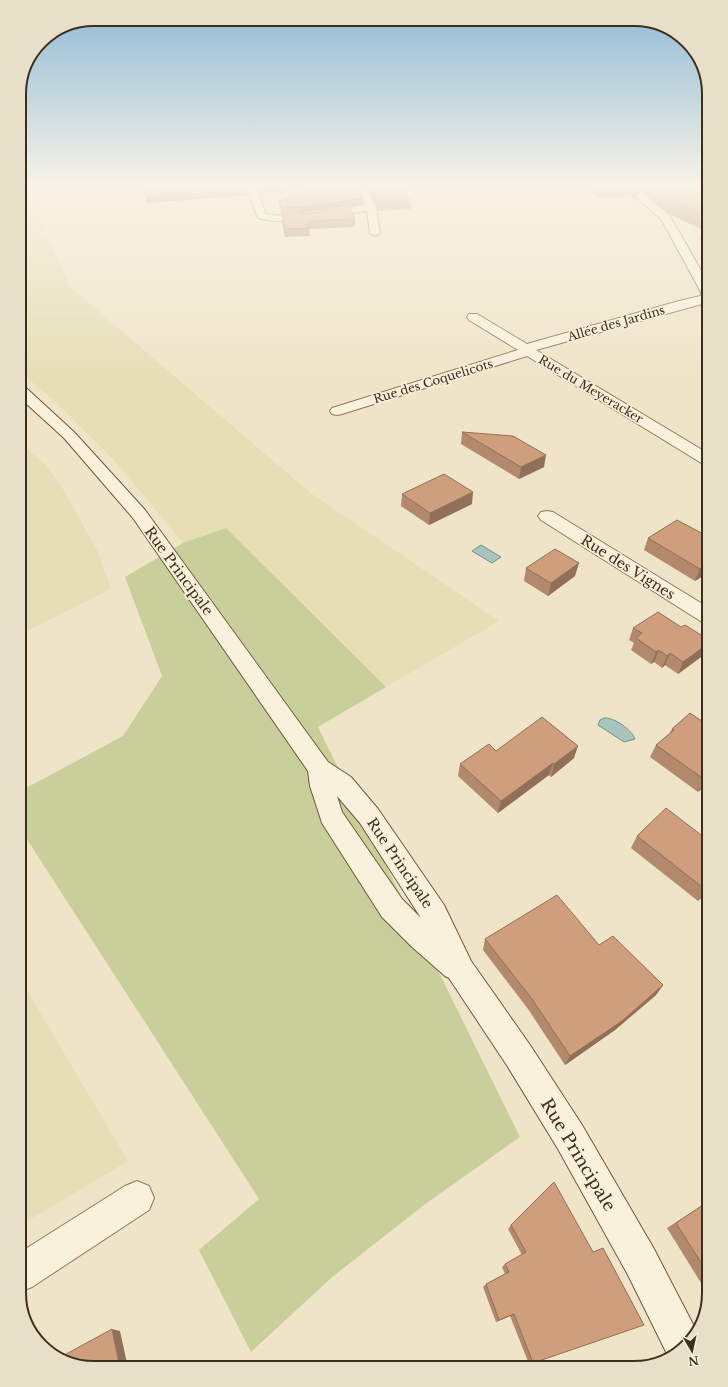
<svg xmlns="http://www.w3.org/2000/svg" width="728" height="1387" viewBox="0 0 728 1387" font-family="'Libre Baskerville',serif">
	<style>
		.farmland { fill: #e6deb5 }
		.green { fill: #c9cf9b }
		.water { fill: #a9c4bc; stroke: #6f938a }
		.lines { fill: none; stroke-linecap: round; stroke-linejoin: round }
		.minor-casing { stroke: #8d765c; stroke-width: 2 }
		.tertiary-casing { stroke: #8d765c; stroke-width: 2 }
		.secondary-casing { stroke: #6f573f; stroke-width: 2 }
		.minor { fill: #faf1dc; fill-rule: evenodd }
		.tertiary { fill: #faf1dc; fill-rule: evenodd }
		.secondary { fill: #faf1dc; fill-rule: evenodd }
		.wall { fill: #b2896c }
		.shaded-wall { fill: #916f58 }
		.building { fill: #cf9f7d; stroke: #916f58 }
		.labels { text-anchor: middle; dominant-baseline: central; stroke-width: 3.5; stroke-linejoin: round; paint-order: stroke }
		.far-street-label { font-size: 12px; fill: #3d2e20; stroke: #f7eed8 }
		.street-label { font-size: 14px; fill: #3d2e20; stroke: #f7eed8 }
		.near-street-label { font-size: 17px; fill: #3d2e20; stroke: #f7eed8 }
		.rim { fill: none; stroke: #3d2e20; stroke-width: 2 }
	</style>
	<rect width="100%" height="100%" fill="#f0e4c8"/>
	<g class="farmland">
		<polygon points="19,186 25,186 70,287 312,494 499,621 386,687 226,528 183,543 146,498 112,458 52,399 19,371"/>
		<polygon points="21,444 46,465 64,491 98,552 111,589 19,635 19,445"/>
		<polygon points="19,977 128,1161 19,1226"/>
	</g>
	<polygon class="green" points="226,528 386,687 318,727 520,1137 424,1205 331,1278 251,1352 199,1250 259,1199 19,827 19,780 28,787 123,736 162,676 125,577 183,543"/>
	<g class="water">
		<polygon points="481,545 501,557 492,563 472,551"/>
		<path d="M604 718C614 717 632 730 635 739L624 742 598 725 600 720Z"/>
	</g>
	<g class="lines">
		<defs>
			<g id="minor">
				<path d="M246 186H256L266 214C291 220 338 209 365 205L356 186H366L376 207 380 233 375 236 370 233 367 211C331 216 293 227 258 218Z"/>
				<polygon points="709,294 709,302 536,350 709,454 709,466 703,464 527,356 342,414 337,415 332,414 330,411 332,408 518,350 469,320 467,317 469,314 477,314 527,344 679,301"/>
				<polygon points="547,511 553,512 709,608 709,624 702,622 541,520 538,516 541,512"/>
				<polygon points="137,1181 149,1186 154,1198 149,1210 32,1287 19,1292 19,1253 125,1186"/>
			</g>
			<path id="tertiary" d="M624 186H634L669 215 681 235 709 285V315L705 314C700 306 700 300 701 292L661 219Z"/>
			<path id="secondary" d="M19 385 24 386 74 432 145 510 328 762 351 777 378 809 444 905 471 961 530 1045 582 1125 654 1249 697 1332 696 1335 669 1358 628 1275 558 1149 508 1067 449 978 445 976 411 946 382 917 322 823 310 786 308 771 133 518 64 438 19 397ZM337 796 360 823 421 918 402 899 342 812Z"/>
		</defs>
		<use href="#minor" class="minor-casing"/>
		<use href="#tertiary" class="tertiary-casing"/>
		<use href="#secondary" class="secondary-casing"/>
		<use href="#minor" class="minor"/>
		<use href="#tertiary" class="tertiary"/>
		<use href="#secondary" class="secondary"/>
	</g>
	<g class="wall">
		<polygon points="141,186 246,186 247,189 248,195 147,203"/>
		<polygon points="257,186 357,186 363,204 301,213 281,214 279,201 315,189 260,193"/>
		<polygon points="367,186 402,186 411,203 411,209 378,211"/>
		<polygon points="585,186 709,186 709,244 700,239 703,230 671,215 639,189 637,200 629,196 599,198"/>
		<polygon points="282,215 355,219 355,227 309,229 310,236 285,237 282,223"/>
		<polygon points="462,432 544,467 519,479 461,444"/>
		<polygon points="402,494 472,504 429,525 401,506"/>
		<polygon points="709,537 709,572 695,581 644,550 648,538"/>
		<polygon points="526,568 575,576 548,596 524,581"/>
		<polygon points="681,627 709,640 709,646 705,654 678,674 665,665 662,668 654,662 651,664 631,650 634,643 629,640 633,628"/>
		<polygon points="709,726 709,782 698,792 650,757 656,745 669,734 672,729"/>
		<polygon points="496,751 574,758 551,777 549,775 498,813 458,776 460,764"/>
		<polygon points="637,836 709,841 709,890 698,901 631,848"/>
		<polygon points="485,939 599,945 663,985 656,995 615,1030 565,1065 528,1009 483,950"/>
		<polygon points="554,1182 533,1363 529,1364 510,1316 496,1322 483,1287 486,1284 505,1274 502,1267 505,1264 522,1255 508,1229 511,1225"/>
		<polygon points="709,1201 709,1290 706,1291 667,1228"/>
	</g>
	<g class="shaded-wall">
		<polygon points="281,186 321,186 321,188 260,193 260,188"/>
		<polygon points="247,189 248,195 147,203 146,197"/>
		<polygon points="363,198 363,204 301,213 301,207"/>
		<polygon points="546,455 544,467 519,479 521,467"/>
		<polygon points="473,492 472,504 429,525 430,513"/>
		<polygon points="579,563 575,576 548,596 551,583"/>
		<polygon points="709,563 709,572 695,581 700,569"/>
		<polygon points="709,643 709,646 705,654 678,674 683,662"/>
		<polygon points="659,650 654,662 651,664 656,652"/>
		<polygon points="670,653 665,665 662,668 667,656"/>
		<polygon points="578,746 574,758 551,777 554,764"/>
		<polygon points="553,763 549,775 498,813 501,801"/>
		<polygon points="709,776 709,782 698,792 705,780"/>
		<polygon points="709,886 709,890 698,901 706,890"/>
		<polygon points="663,985 656,995 615,1030 565,1065 570,1056"/>
		<polygon points="514,1314 510,1316 496,1322 499,1320"/>
		<polygon points="112,1329 120,1331 128,1368 120,1368"/>
	</g>
	<g class="building">
		<polygon points="142,186 246,186 247,189 146,197"/>
		<polygon points="259,186 281,186 260,188"/>
		<polygon points="322,186 357,186 363,198 301,207 281,208 279,201 322,187"/>
		<polygon points="369,186 402,186 411,203 378,204"/>
		<polygon points="657,186 709,186 709,216 675,201"/>
		<polygon points="350,207 355,219 308,221 309,228 285,229 282,215 312,213"/>
		<polygon points="705,223 709,223 709,226"/>
		<polygon points="462,432 513,436 546,455 521,467"/>
		<polygon points="444,474 473,492 430,513 402,494"/>
		<polygon points="677,520 709,537 709,563 700,569 648,538"/>
		<polygon points="555,549 579,563 551,583 526,568"/>
		<polygon points="658,612 681,627 685,625 709,640 709,643 683,662 670,653 667,656 659,650 656,652 636,638 642,633 633,628"/>
		<polygon points="690,713 709,726 709,776 705,780 656,745 674,730 672,729"/>
		<polygon points="542,717 578,746 554,764 553,763 501,801 460,764 489,744 496,751"/>
		<polygon points="666,808 709,841 709,886 706,890 637,836"/>
		<polygon points="557,895 599,945 613,936 663,985 622,1021 570,1056 532,999 485,939"/>
		<polygon points="554,1182 593,1252 603,1248 644,1325 533,1363 514,1314 499,1320 486,1284 509,1272 505,1264 526,1252 511,1225"/>
		<polygon points="709,1201 709,1275 676,1223"/>
		<polygon points="112,1329 120,1368 89,1368 59,1358"/>
	</g>
	<linearGradient id="sky" x2="0" y2="1"><stop stop-color="#8fbad6"/><stop offset="0.49" stop-color="#f8f3e6"/><stop offset="1" stop-color="#f8f3e6" stop-opacity="0"/></linearGradient>
	<rect width="728" height="380" fill="url(#sky)"/>
	<g class="labels">
		<g class="far-street-label">
			<text transform="translate(616 323) rotate(-16)">Allée des Jardins</text>
			<text transform="translate(433 381) rotate(-17)">Rue des Coquelicots</text>
			<text transform="translate(591 389) rotate(31)">Rue du Meyeracker</text>
		</g>
		<g class="street-label">
			<text transform="translate(628 567) rotate(32)">Rue des Vignes</text>
			<text transform="translate(179 571) rotate(54)">Rue Principale</text>
			<text transform="translate(400 863) rotate(56)">Rue Principale</text>
		</g>
		<g class="near-street-label">
			<text transform="translate(578 1155) rotate(59)">Rue Principale</text>
		</g>
	</g>
	<path d="M0 0H728V1387H0ZM94 26H634A68 68 0 0 1 702 94V1293A68 68 0 0 1 634 1361H94A68 68 0 0 1 26 1293V94A68 68 0 0 1 94 26Z" fill="#e8dfc9" fill-rule="evenodd"/>
	<path class="rim" d="M94 26H634A68 68 0 0 1 702 94V1293A68 68 0 0 1 634 1361H94A68 68 0 0 1 26 1293V94A68 68 0 0 1 94 26Z"/>
	<g transform="translate(692 1351) rotate(171)" stroke="#f7eed8" stroke-width="3" paint-order="stroke">
	<path d="M0-3L7 15L0 10L-7 15Z" fill="#3d2e20"/>
	<text y="-6" font-size="11" font-weight="bold" text-anchor="middle" fill="#3d2e20">N</text>
	</g>
</svg>
